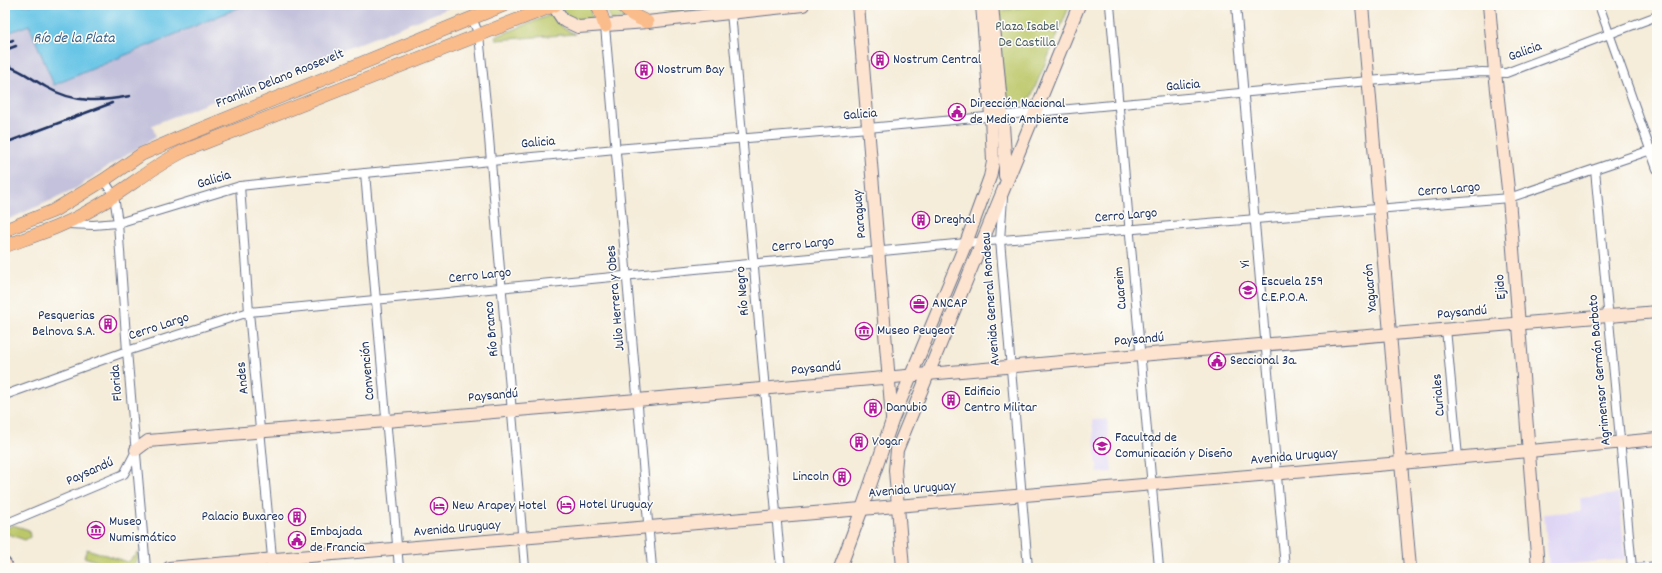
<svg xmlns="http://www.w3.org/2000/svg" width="1662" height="573" viewBox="0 0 1662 573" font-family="Dekko,sans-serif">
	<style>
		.built { fill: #ded5f5 }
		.industrial { fill: #c3c1db }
		.green { fill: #bcc769; stroke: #6c7b64 }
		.water { fill: #68c5e6; stroke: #427aa2 }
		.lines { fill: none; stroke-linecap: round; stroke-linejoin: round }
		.street-casing { stroke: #677189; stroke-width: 10 }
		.secondary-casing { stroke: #677189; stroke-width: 14 }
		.primary-casing { stroke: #677189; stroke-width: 14 }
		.street { stroke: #fff; stroke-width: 8 }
		.secondary { stroke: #fde4d1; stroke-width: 12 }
		.primary { stroke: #fabc8b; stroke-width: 13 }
		.rail { stroke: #1b2f5e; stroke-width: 2.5 }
		.labels { text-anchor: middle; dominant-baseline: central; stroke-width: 3; stroke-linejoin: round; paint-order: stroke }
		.park-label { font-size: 14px; fill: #4b5d61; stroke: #fdfcf7 }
		.street-label { font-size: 14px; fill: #1b2f5e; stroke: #fdfcf7 }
		.poi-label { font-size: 14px; fill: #1b2f5e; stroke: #fdfcf7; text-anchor: start }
		.water-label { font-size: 15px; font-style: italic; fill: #325c87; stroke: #fdfcf7 }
	</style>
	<rect width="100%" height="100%" fill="#fdfcf7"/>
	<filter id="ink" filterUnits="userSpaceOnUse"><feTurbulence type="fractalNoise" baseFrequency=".025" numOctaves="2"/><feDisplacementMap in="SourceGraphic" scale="8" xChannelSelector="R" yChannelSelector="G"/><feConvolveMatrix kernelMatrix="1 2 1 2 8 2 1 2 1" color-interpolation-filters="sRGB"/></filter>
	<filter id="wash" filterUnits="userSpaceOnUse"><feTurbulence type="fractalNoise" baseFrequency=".012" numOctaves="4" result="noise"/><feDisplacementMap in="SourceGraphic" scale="16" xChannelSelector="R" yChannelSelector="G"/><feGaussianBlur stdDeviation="0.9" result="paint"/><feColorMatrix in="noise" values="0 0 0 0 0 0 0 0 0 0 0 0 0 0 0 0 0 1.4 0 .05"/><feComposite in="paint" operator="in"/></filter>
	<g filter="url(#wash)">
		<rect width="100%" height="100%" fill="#f5ecd9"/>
		<g class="built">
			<polygon points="1107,419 1112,472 1098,473 1092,420"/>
			<polygon points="1619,494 1625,559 1549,566 1544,514 1581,511 1580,498"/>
		</g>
		<polygon class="industrial" points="245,5 465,5 449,8 152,125 156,137 107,167 72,191 5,221 5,34 29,25 54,84"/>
		<g class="green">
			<path d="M569 5H587L590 9 593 20C577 22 571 24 562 8Z"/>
			<polygon points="607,5 616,5 631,19 610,20"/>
			<polygon points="656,5 719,5 716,7 670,11 664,11"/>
			<polygon points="1038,5 1070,5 1031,97 1023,103 1007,106 1005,105 998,11"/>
			<polygon points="550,15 554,16 562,27 575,34 496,40 495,37"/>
			<polygon points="13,525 29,530 30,537 25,540 5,533 5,529"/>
			<path d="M87 549 128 562 138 552C140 569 120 568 108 568L102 563 84 557Z"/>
		</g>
		<polygon class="water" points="5,5 245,5 54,85 29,25 5,34"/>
	</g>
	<g filter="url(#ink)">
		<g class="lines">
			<defs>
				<g id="street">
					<polyline points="1110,5 1159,568"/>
					<polyline points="1236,5 1285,568"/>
					<polyline points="1599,5 1657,169"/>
					<polyline points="731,12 781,568"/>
					<polyline points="472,18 479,35 487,114 525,568"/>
					<polyline points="605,26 652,568"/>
					<polyline points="1595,170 1632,568"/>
					<polyline points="365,173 399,568"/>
					<polyline points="104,180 114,196 118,223 127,351 146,568"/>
					<polyline points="240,186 249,312 273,568"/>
					<polyline points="1003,198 1000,240 1028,568"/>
					<polyline points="67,224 93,225 118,223 240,186 365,173 616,149 868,128 1368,81 1482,72 1506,73 1657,16"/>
					<polyline points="1446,329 1458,457"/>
					<polyline points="5,395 127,351 249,312 966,243 1509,198 1657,148"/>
					<polyline points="5,524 124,474 136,451"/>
					<polyline points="1637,568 1657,566"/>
				</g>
				<g id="secondary">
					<polyline points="553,5 563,20 578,27 647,22 803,5"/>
					<polyline points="858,5 892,418"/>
					<polyline points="992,5 1003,125 1005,155 1005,176"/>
					<polyline points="1362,5 1410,568"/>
					<polyline points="1489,5 1495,72 1509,198 1538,568"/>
					<polyline points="136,450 148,441 637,400 1140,355 1657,312"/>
					<polyline points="5,564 7,568"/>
					<polyline points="169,568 1401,463 1657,439"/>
					<polyline points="840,568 862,509 892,421 966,243 990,177 993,162 991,116 982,5"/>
					<polyline points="903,568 895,470 897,450 1079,5"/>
				</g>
				<g id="primary">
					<polyline points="598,5 605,26"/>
					<path d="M622 5C627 13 638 18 647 22"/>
					<polyline points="5,230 53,211 104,180 142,154 179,138 504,5"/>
					<path d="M5 246C32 236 62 227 87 212 122 194 150 167 186 150L555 5"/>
				</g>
			</defs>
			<use href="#street" class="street-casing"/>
			<use href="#secondary" class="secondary-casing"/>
			<use href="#primary" class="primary-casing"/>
			<use href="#street" class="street"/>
			<use href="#secondary" class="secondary"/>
			<use href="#primary" class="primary"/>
			<g class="rail">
				<polyline points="5,43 13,40"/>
				<polyline points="5,50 16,46"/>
				<path d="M5 65C24 71 30 78 46 87 74 103 99 102 130 96"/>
				<polyline points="5,143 112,103"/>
			</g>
		</g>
	</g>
	<defs>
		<symbol id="building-ring" viewBox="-11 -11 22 22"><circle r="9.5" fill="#fdfcf7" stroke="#b5179e" stroke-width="1.5"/><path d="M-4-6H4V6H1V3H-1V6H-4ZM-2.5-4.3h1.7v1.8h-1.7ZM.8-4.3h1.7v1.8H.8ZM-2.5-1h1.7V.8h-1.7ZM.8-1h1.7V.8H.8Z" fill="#b5179e"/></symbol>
		<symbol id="civic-ring" viewBox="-11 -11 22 22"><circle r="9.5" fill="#fdfcf7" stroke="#b5179e" stroke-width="1.5"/><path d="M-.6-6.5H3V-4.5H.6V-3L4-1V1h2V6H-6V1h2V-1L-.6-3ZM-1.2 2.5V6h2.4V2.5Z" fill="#b5179e"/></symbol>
		<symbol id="school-ring" viewBox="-11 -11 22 22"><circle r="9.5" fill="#fdfcf7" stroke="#b5179e" stroke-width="1.5"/><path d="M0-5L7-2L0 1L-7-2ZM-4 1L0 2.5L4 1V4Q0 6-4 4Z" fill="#b5179e"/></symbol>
		<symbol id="office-ring" viewBox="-11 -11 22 22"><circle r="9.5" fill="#fdfcf7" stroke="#b5179e" stroke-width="1.5"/><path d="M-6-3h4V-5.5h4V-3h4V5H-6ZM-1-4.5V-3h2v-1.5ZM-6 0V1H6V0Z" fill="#b5179e"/></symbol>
		<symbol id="museum-ring" viewBox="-11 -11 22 22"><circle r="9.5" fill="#fdfcf7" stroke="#b5179e" stroke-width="1.5"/><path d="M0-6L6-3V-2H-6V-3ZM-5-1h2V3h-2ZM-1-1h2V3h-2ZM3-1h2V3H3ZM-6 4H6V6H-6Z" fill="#b5179e"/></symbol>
		<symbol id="university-ring" viewBox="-11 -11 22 22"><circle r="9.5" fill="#fdfcf7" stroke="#b5179e" stroke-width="1.5"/><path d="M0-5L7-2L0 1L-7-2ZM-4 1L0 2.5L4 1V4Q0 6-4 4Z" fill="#b5179e"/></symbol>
		<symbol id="hotel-ring" viewBox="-11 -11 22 22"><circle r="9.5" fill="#fdfcf7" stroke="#b5179e" stroke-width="1.5"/><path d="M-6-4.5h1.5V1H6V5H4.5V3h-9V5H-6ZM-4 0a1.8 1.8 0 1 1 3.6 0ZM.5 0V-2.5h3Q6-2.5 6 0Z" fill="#b5179e"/></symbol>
	</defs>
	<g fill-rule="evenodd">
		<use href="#building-ring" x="870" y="50" width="20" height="20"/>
		<use href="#building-ring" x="634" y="60" width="20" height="20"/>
		<use href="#civic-ring" x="947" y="102" width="20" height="20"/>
		<use href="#building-ring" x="911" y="210" width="20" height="20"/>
		<use href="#school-ring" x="1238" y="280" width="20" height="20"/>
		<use href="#office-ring" x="909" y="294" width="20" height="20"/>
		<use href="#building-ring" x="98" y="314" width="20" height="20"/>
		<use href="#museum-ring" x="854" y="321" width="20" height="20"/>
		<use href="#civic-ring" x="1207" y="351" width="20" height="20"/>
		<use href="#building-ring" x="941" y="390" width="20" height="20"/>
		<use href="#building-ring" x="863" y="398" width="20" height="20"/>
		<use href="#building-ring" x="849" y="432" width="20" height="20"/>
		<use href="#university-ring" x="1092" y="436" width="20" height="20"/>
		<use href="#building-ring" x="832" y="467" width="20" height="20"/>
		<use href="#hotel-ring" x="556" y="495" width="20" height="20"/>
		<use href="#hotel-ring" x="429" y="496" width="20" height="20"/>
		<use href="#building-ring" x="287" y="507" width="20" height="20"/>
		<use href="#museum-ring" x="86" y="520" width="20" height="20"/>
		<use href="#civic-ring" x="287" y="530" width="20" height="20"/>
	</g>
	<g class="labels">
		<g class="park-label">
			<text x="1027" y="27">Plaza Isabel<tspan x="1027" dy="16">De Castilla</tspan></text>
		</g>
		<g class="street-label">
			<text transform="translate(1525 52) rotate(-20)">Galicia</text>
			<text transform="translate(280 79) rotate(-22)">Franklin Delano Roosevelt</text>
			<text transform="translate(1183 86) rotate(-5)">Galicia</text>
			<text transform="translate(860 115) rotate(-5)">Galicia</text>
			<text transform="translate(538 143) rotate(-5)">Galicia</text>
			<text transform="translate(214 180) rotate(-17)">Galicia</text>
			<text transform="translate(1449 190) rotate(-5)">Cerro Largo</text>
			<text transform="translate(860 214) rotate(-95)">Paraguay</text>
			<text transform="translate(1126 216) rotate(-5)">Cerro Largo</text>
			<text transform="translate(803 245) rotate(-6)">Cerro Largo</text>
			<text transform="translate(1246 264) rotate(-95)">Yi</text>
			<text transform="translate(480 276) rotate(-6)">Cerro Largo</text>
			<text transform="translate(1501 287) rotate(-94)">Ejido</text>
			<text transform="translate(1121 288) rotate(-95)">Cuareim</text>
			<text transform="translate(1371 288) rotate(-95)">Yaguarón</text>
			<text transform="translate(743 291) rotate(-95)">Río Negro</text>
			<text transform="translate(616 298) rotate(-95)">Julio Herrera y Obes</text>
			<text transform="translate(991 299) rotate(-94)">Avenida General Rondeau</text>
			<text transform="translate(1462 313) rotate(-5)">Paysandú</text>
			<text transform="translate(159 327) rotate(-18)">Cerro Largo</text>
			<text transform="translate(492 329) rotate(-95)">Río Branco</text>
			<text transform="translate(1139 340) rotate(-5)">Paysandú</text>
			<text transform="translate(816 369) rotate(-5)">Paysandú</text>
			<text transform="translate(1600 370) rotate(-95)">Agrimensor Germán Barbato</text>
			<text transform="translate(368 371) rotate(-95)">Convención</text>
			<text transform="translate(243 378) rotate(-96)">Andes</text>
			<text transform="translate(117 383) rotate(-95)">Florida</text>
			<text transform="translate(1439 395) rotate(-95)">Curiales</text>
			<text transform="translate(493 396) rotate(-5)">Paysandú</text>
			<text transform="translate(1294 457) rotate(-5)">Avenida Uruguay</text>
			<text transform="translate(90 472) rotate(-24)">Paysandú</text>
			<text transform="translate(912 490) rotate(-5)">Avenida Uruguay</text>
			<text transform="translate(457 529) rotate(-5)">Avenida Uruguay</text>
		</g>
		<g class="poi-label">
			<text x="893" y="60">Nostrum Central</text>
			<text x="657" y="70">Nostrum Bay</text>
			<text x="970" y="104">Dirección Nacional<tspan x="970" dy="16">de Medio Ambiente</tspan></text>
			<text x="934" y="220">Dreghal</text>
			<text x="1261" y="282">Escuela 259<tspan x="1261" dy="16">C.E.P.O.A.</tspan></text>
			<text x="932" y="304">ANCAP</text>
			<text x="95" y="316" text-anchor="end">Pesquerias<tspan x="95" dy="16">Belnova S.A.</tspan></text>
			<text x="877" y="331">Museo Peugeot</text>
			<text x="1230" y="361">Seccional 3a.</text>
			<text x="964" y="392">Edificio<tspan x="964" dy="16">Centro Militar</tspan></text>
			<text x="886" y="408">Danubio</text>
			<text x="1115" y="438">Facultad de<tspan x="1115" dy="16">Comunicación y Diseño</tspan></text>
			<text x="872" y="442">Vogar</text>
			<text x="829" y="477" text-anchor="end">Lincoln</text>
			<text x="579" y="505">Hotel Uruguay</text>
			<text x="452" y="506">New Arapey Hotel</text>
			<text x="284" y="517" text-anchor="end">Palacio Buxareo</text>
			<text x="109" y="522">Museo<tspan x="109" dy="16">Numismático</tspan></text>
			<text x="310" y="532">Embajada<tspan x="310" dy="16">de Francia</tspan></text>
		</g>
		<g class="water-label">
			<text x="74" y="39">Río de la Plata</text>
		</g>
	</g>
	<rect width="1662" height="573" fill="none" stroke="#fdfcf7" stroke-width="20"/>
</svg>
